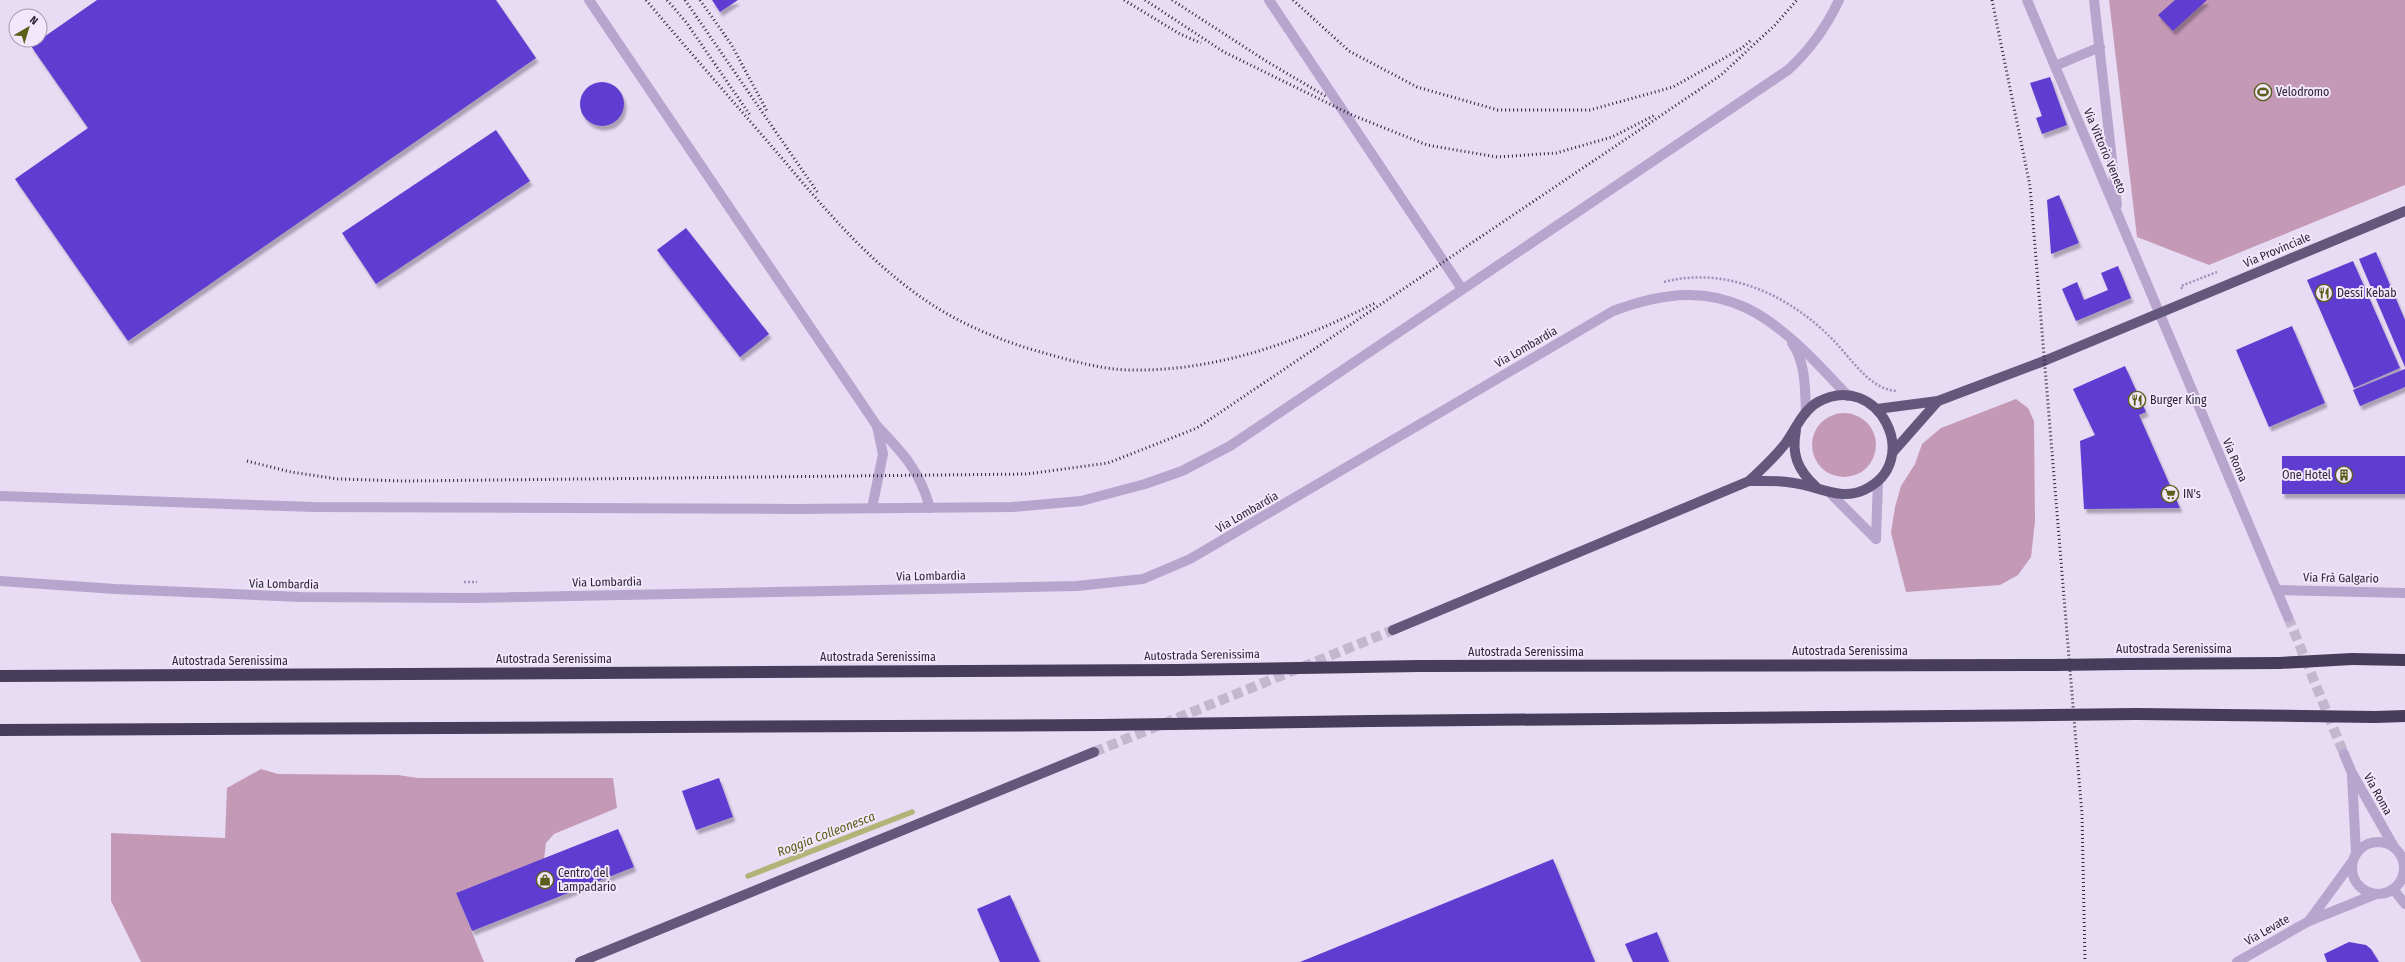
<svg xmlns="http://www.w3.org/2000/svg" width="2405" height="962" viewBox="0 0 2405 962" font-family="'Fira Sans Condensed',sans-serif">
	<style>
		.green { fill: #c499b6 }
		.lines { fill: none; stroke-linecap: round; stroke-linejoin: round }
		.stream { stroke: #b2b377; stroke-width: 5.5 }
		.building { fill: #5f3cd0; filter: url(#shadow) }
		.minor-tunnel { stroke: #c2b7ce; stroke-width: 10; stroke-dasharray: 10 5; stroke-linecap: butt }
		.major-tunnel { stroke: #c2b7ce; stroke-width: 10; stroke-dasharray: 10 5; stroke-linecap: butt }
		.path { stroke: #a18fb9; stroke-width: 2.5; stroke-dasharray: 2 2; stroke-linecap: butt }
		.minor { stroke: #b7a5cd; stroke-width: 10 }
		.major { stroke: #63577c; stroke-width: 10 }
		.highway { stroke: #463d5a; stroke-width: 12 }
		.rail { stroke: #2c2738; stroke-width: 3; stroke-dasharray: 1 3; stroke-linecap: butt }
		.highway-bridge { stroke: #463d5a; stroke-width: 12 }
		.labels { text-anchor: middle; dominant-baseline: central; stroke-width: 4; stroke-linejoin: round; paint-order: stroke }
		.poi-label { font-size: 12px; fill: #2c2738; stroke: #f2e7fb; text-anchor: start }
		.street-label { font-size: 12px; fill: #2c2738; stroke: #f2e7fb }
		.water-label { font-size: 13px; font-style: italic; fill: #5a5e19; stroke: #f2e7fb }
	</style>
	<defs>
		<filter id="shadow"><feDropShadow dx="2.5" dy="4.5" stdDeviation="1" flood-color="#0004"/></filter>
	</defs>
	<rect width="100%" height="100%" fill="#e8dbf4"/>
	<g class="green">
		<polygon points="2109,0 2405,0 2405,185 2209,265 2137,237"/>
		<polygon points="2016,399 2028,408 2034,421 2035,521 2031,557 2018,575 2000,585 1906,592 1891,533 1895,507 1901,486 1915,464 1922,444 1941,428"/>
		<circle cx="1844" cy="445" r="32"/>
		<polygon points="261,769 278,774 398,775 418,778 613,778 617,808 554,834 546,843 544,859 456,893 484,962 141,962 111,901 111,833 225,838 227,788"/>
	</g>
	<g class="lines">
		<polyline class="stream" points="748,876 912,812"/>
	</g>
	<g class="building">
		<polygon points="97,0 496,0 536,58 128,341 15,179 88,128 31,46"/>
		<polygon points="712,0 738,0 720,12"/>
		<polygon points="2175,0 2207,0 2173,31 2158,15"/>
		<polygon points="2050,77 2067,125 2042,134 2036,118 2042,116 2030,83"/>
		<circle cx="602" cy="104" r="22"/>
		<polygon points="496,130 530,181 376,284 342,233"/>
		<polygon points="2059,195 2079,243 2051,254 2047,200"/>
		<polygon points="686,228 769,334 740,357 657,250"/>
		<polygon points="2376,252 2405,320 2405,367 2359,259"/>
		<polygon points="2353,261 2400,368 2354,388 2307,280"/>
		<polygon points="2118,266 2131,298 2076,321 2062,289 2077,282 2084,300 2108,290 2101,273"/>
		<polygon points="2292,326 2325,403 2269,427 2236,350"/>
		<polygon points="2125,366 2146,412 2139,415 2180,508 2084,509 2080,441 2095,435 2073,389"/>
		<polygon points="2405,369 2405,387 2360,406 2353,390"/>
		<rect x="2282" y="456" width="123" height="38"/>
		<polygon points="719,778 733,817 696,830 682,791"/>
		<polygon points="618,829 634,867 472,931 456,893"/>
		<polygon points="1553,859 1595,962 1300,962"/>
		<polygon points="1010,895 1040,962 1000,962 977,909"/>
		<polygon points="1657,932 1669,962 1633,962 1625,944"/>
		<polygon points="2349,942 2366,945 2371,949 2379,962 2327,962 2324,954"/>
	</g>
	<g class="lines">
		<polyline class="minor-tunnel" points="2288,617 2344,754"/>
		<polyline class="major-tunnel" points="1094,752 1393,630"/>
		<g class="path">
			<path d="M1664 282C1728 265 1793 297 1836 343 1852 360 1871 390 1897 391"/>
			<polyline points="2182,289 2181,286 2217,272"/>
			<polyline points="464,582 477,582"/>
		</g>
		<g class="minor">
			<path d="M589 0 877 426C903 453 920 471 930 508"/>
			<polyline points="1269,0 1462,289"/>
			<polyline points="2027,0 2288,617"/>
			<polyline points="2094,0 2117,205"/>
			<polyline points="2055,66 2100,47"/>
			<path d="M1792 343C1806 363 1805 389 1806 413"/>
			<polyline points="1831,494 1876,539"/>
			<path d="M0 496 314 507 796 509 1012 507 1081 501 1145 484 1182 471 1230 446 1788 70C1811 49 1826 28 1839 0"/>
			<polyline points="872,508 883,454 877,426"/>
			<polyline points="1876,539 1878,481"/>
			<path d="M0 581 115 589 301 597 472 598 1077 586 1143 579 1190 559 1613 311C1726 268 1774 316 1848 396"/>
			<polyline points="2277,590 2405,593"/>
			<polyline points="2344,754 2352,773 2394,847"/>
			<polyline points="2352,775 2356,853"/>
			<circle cx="2378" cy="868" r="26"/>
			<polyline points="2393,889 2405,904"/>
			<polyline points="2309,921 2352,862"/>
			<polyline points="2237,962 2309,921 2376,894"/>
		</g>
		<g class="major">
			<polyline points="1877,409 1938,401 2044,361 2405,211"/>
			<path d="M1796 430C1791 455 1798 470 1816 487"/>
			<polyline points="1893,452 1938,401"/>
			<path d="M1393 630 1749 481C1764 481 1779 480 1794 483 1818 486 1840 501 1864 490 1925 462 1878 369 1818 402 1802 411 1795 431 1785 444 1774 458 1761 470 1749 481"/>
			<polyline points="580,962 1094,752"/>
		</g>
		<g class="highway">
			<polyline points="2352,659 2405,660"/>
			<polyline points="2127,664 2279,663"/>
			<polyline points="1420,666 2053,665"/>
			<polyline points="0,676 1178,670"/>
			<polyline points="2136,714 2302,716"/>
			<polyline points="2375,717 2405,716"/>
			<polyline points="1370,721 2050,715"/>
			<polyline points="0,730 1101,725"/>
		</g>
		<g class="rail">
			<path d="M646 0C688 50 731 99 774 149 815 197 855 247 906 286 945 317 989 337 1037 351 1066 359 1098 369 1128 370 1216 372 1298 342 1375 303"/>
			<polyline points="667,0 686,22 750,115"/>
			<polyline points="685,0 818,193"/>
			<polyline points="700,0 731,44 767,111"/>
			<polyline points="1124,0 1180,34 1201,43"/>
			<polyline points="1145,0 1224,52 1352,115 1427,145 1497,157 1556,153 1612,137 1655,115"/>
			<polyline points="1172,0 1266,61 1327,97"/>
			<polyline points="1293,0 1349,51 1417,87 1498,110 1590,110 1673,87 1742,48 1751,40"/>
			<polyline points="1992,0 2030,186 2082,815 2085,962"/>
			<polyline points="247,461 291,472 338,479 405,481 1027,474 1108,463 1197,428 1721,75 1775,25 1797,0"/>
		</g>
		<g class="highway-bridge">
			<polyline points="2279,663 2352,659"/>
			<polyline points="2053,665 2127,664"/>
			<polyline points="1178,670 1420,666"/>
			<polyline points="2050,715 2136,714"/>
			<polyline points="2302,716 2375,717"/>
			<polyline points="1101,725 1370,721"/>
		</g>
	</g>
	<defs>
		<symbol id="stadium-ring" viewBox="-11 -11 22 22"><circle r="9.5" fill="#f2e7fb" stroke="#5a5e19" stroke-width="1.5"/><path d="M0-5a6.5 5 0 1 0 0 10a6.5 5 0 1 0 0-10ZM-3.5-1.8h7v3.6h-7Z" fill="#5a5e19"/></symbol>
		<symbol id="restaurant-ring" viewBox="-11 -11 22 22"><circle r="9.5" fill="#f2e7fb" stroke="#5a5e19" stroke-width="1.5"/><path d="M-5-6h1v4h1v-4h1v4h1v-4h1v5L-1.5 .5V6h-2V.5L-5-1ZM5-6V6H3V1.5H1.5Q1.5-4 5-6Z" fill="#5a5e19"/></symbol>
		<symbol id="building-ring" viewBox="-11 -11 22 22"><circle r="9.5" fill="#f2e7fb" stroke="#5a5e19" stroke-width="1.5"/><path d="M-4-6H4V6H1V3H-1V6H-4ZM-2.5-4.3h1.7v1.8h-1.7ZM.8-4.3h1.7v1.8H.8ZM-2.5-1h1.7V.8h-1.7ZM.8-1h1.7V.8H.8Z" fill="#5a5e19"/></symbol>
		<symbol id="supermarket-ring" viewBox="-11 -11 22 22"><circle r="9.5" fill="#f2e7fb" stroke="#5a5e19" stroke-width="1.5"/><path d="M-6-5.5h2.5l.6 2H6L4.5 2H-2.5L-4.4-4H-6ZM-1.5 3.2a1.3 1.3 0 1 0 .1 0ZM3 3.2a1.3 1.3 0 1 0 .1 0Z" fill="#5a5e19"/></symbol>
		<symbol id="shop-ring" viewBox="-11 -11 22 22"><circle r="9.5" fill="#f2e7fb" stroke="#5a5e19" stroke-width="1.5"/><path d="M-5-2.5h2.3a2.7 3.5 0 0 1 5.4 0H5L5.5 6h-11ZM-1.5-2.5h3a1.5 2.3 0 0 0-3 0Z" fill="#5a5e19"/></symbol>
	</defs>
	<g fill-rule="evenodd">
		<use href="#stadium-ring" x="2253" y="82" width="20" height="20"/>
		<use href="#restaurant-ring" x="2314" y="283" width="20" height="20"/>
		<use href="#restaurant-ring" x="2127" y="390" width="20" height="20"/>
		<use href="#building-ring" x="2334" y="465" width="20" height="20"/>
		<use href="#supermarket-ring" x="2160" y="484" width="20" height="20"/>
		<use href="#shop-ring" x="535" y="870" width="20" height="20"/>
	</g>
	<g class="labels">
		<g class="poi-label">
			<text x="2276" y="92">Velodromo</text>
			<text x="2337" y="293">Dessi Kebab</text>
			<text x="2150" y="400">Burger King</text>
			<text x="2331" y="475" text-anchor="end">One Hotel</text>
			<text x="2183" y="494">IN's</text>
			<text x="558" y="873">Centro del<tspan x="558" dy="14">Lampadario</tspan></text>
		</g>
		<g class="street-label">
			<text transform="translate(2105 151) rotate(67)">Via Vittorio Veneto</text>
			<text transform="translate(2277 250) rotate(-23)">Via Provinciale</text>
			<text transform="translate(1526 347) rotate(-30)">Via Lombardia</text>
			<text transform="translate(2235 460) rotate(67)">Via Roma</text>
			<text transform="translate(1247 512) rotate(-30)">Via Lombardia</text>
			<text transform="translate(931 576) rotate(-1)">Via Lombardia</text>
			<text transform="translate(2341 578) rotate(1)">Via Frà Galgario</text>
			<text transform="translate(607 582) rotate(-1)">Via Lombardia</text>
			<text transform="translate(284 584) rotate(1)">Via Lombardia</text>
			<text x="2174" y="649">Autostrada Serenissima</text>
			<text x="1850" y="651">Autostrada Serenissima</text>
			<text x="1526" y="652">Autostrada Serenissima</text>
			<text transform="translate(1202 655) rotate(-1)">Autostrada Serenissima</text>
			<text x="878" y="657">Autostrada Serenissima</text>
			<text x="554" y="659">Autostrada Serenissima</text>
			<text x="230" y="661">Autostrada Serenissima</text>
			<text transform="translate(2378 794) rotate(61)">Via Roma</text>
			<text transform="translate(2267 930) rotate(-30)">Via Levate</text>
		</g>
		<g class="water-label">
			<text transform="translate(826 834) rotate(-21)">Roggia Colleonesca</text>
		</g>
	</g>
	<g transform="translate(28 28) rotate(38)"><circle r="19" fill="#f2e7fb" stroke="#a39aad"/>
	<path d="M0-3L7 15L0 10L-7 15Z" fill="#5a5e19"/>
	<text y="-6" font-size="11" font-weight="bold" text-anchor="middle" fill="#2c2738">N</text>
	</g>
</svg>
